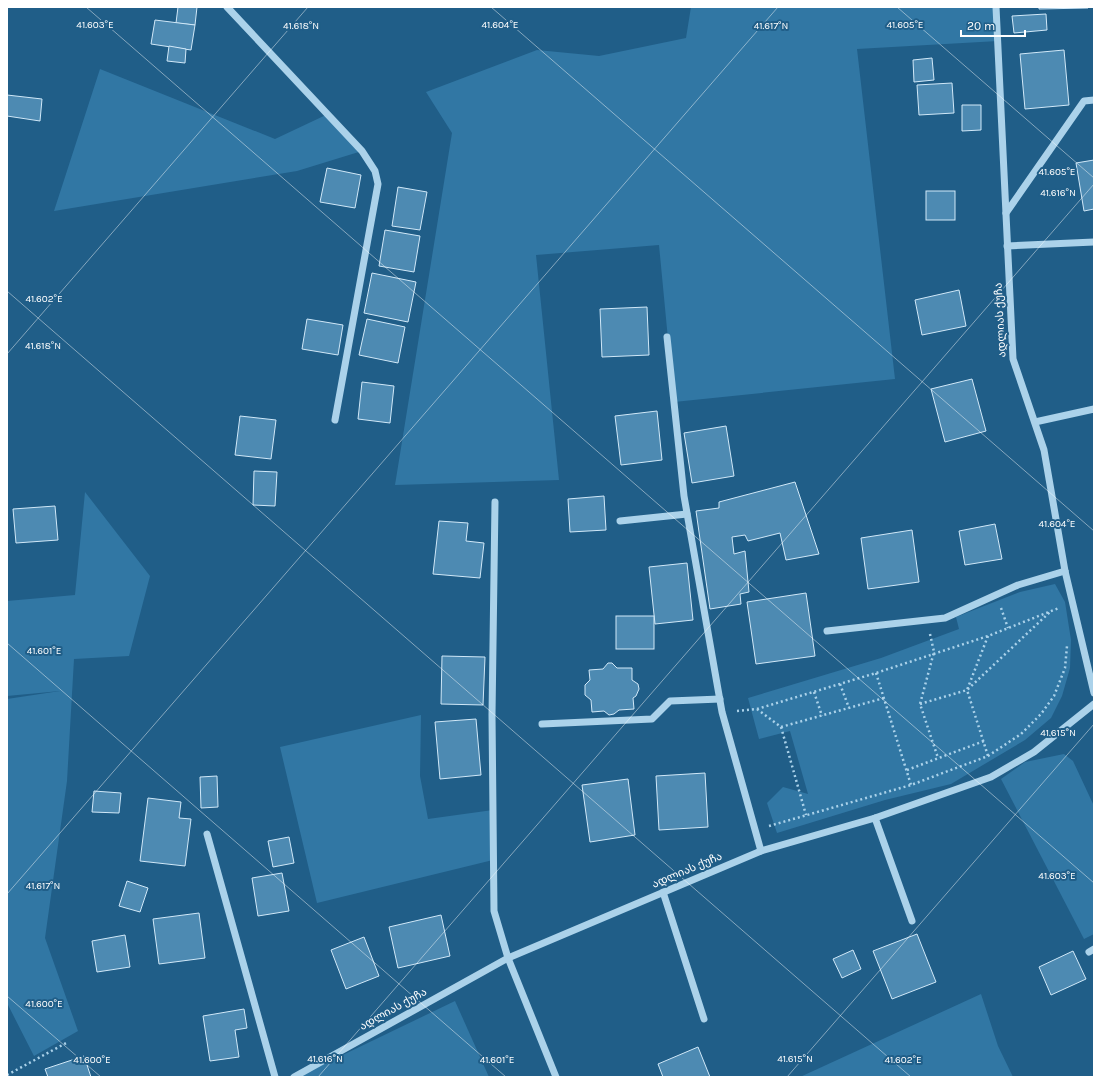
<svg xmlns="http://www.w3.org/2000/svg" width="1101" height="1084" viewBox="0 0 1101 1084" font-family="Karla,'Noto Sans Georgian',sans-serif">
	<style>
		.green { fill: #3177a4 }
		.building { fill: #4d8ab2; stroke: #d0e8f8 }
		.lines { fill: none; stroke-linecap: round; stroke-linejoin: round }
		.path { stroke: #abd2ea; stroke-width: 2.5; stroke-dasharray: 2 3; stroke-linecap: butt }
		.minor { stroke: #abd2ea; stroke-width: 7 }
		.ticks { fill: none; stroke: #fff; stroke-width: 1; stroke-opacity: 0.45 }
		.labels { text-anchor: middle; dominant-baseline: central; stroke-width: 4; stroke-linejoin: round; paint-order: stroke }
		.street-label { font-size: 11px; fill: #fff; stroke: #205e88 }
		.ticks-label { font-size: 10px; text-anchor: middle; fill: #fff; stroke: #205e88; stroke-width: 4; stroke-linejoin: round; paint-order: stroke }
	</style>
	<rect width="100%" height="100%" fill="#205e88"/>
	<g class="green">
		<polygon points="691,7 996,7 998,41 857,49 895,379 674,402 659,245 536,255 559,480 395,485 452,133 426,92 537,50 599,56 686,38"/>
		<polygon points="100,69 275,139 328,114 362,151 297,171 54,211"/>
		<polygon points="85,492 150,576 129,656 74,659 67,781 45,938 78,1031 34,1056 7,1003 7,699 60,691 7,696 7,601 75,595"/>
		<polygon points="1055,584 1065,602 1071,640 1070,668 1062,696 1051,718 1025,740 951,784 885,800 777,833 767,803 783,787 808,794 790,731 759,739 748,698 881,658 959,629 956,617 1020,592"/>
		<polygon points="421,715 420,776 428,819 493,810 493,860 317,903 280,747"/>
		<polygon points="1064,754 1073,761 1094,806 1094,934 1084,939 1001,779 1025,762"/>
		<polygon points="981,994 998,1046 1013,1077 800,1077"/>
		<polygon points="455,1001 489,1077 297,1077"/>
	</g>
	<g class="building">
		<polygon points="178,7 197,7 195,25 176,23"/>
		<polygon points="1039,7 1088,7 1088,8 1039,9"/>
		<polygon points="1046,14 1047,30 1014,33 1012,16"/>
		<polygon points="155,20 195,25 191,50 151,44"/>
		<polygon points="169,46 186,49 185,63 167,61"/>
		<polygon points="1064,50 1069,105 1025,109 1020,54"/>
		<polygon points="932,58 934,80 914,82 913,60"/>
		<polygon points="952,83 954,113 919,115 917,85"/>
		<polygon points="7,95 42,99 40,121 7,116"/>
		<polygon points="962,105 981,105 981,130 962,131"/>
		<polygon points="1094,160 1094,209 1084,211 1076,163"/>
		<polygon points="327,168 361,175 355,208 320,202"/>
		<polygon points="398,187 427,192 420,230 392,226"/>
		<rect x="926" y="191" width="29" height="29"/>
		<polygon points="385,230 420,236 414,272 379,266"/>
		<polygon points="372,273 416,282 408,322 364,313"/>
		<polygon points="959,290 966,326 922,335 915,300"/>
		<polygon points="647,307 649,355 602,357 600,309"/>
		<polygon points="307,319 343,325 338,355 302,349"/>
		<polygon points="367,319 405,327 398,363 359,355"/>
		<polygon points="972,379 986,431 945,442 931,389"/>
		<polygon points="362,382 394,386 390,423 358,419"/>
		<polygon points="657,411 662,460 621,465 615,416"/>
		<polygon points="240,416 276,420 271,459 235,455"/>
		<polygon points="726,426 734,476 692,483 684,433"/>
		<polygon points="254,471 277,472 275,506 253,505"/>
		<polygon points="795,482 819,554 786,560 780,533 748,541 745,535 732,537 734,554 745,551 749,592 740,594 741,604 710,609 696,511 719,508 719,502"/>
		<polygon points="604,496 606,530 570,532 568,499"/>
		<polygon points="55,506 58,540 16,543 13,509"/>
		<polygon points="439,521 468,523 466,541 484,543 480,578 433,574"/>
		<polygon points="995,524 1002,559 965,565 959,531"/>
		<polygon points="912,530 919,582 868,589 861,538"/>
		<polygon points="687,563 693,620 655,624 649,567"/>
		<polygon points="806,593 815,656 756,664 747,602"/>
		<rect x="616" y="616" width="38" height="33"/>
		<polygon points="442,656 485,657 483,705 441,704"/>
		<polygon points="608,663 612,663 617,668 632,668 632,680 638,684 639,689 636,696 633,698 634,709 619,710 614,714 609,715 604,711 592,712 591,700 585,695 585,685 590,680 589,670 603,669"/>
		<polygon points="476,719 481,775 440,779 435,722"/>
		<polygon points="705,773 708,827 659,830 656,776"/>
		<polygon points="217,776 218,807 201,808 200,777"/>
		<polygon points="628,779 635,835 590,842 582,785"/>
		<polygon points="94,791 121,793 119,813 92,812"/>
		<polygon points="148,798 181,802 179,818 191,819 185,866 140,861"/>
		<polygon points="289,837 294,863 273,867 268,841"/>
		<polygon points="282,873 289,911 258,916 252,878"/>
		<polygon points="127,881 148,888 140,912 119,906"/>
		<polygon points="199,913 205,958 159,964 153,919"/>
		<polygon points="441,915 450,956 398,968 389,927"/>
		<polygon points="917,934 936,982 892,999 873,951"/>
		<polygon points="125,935 130,967 97,972 92,941"/>
		<polygon points="364,937 379,976 346,989 331,950"/>
		<polygon points="853,950 861,969 842,978 833,959"/>
		<polygon points="1073,951 1086,979 1051,995 1039,967"/>
		<polygon points="244,1009 247,1028 235,1030 239,1057 210,1061 203,1016"/>
		<polygon points="698,1047 710,1077 663,1077 658,1064"/>
		<polygon points="84,1056 91,1077 48,1077 45,1069"/>
	</g>
	<g class="lines">
		<g class="path">
			<polyline points="1001,608 1008,628"/>
			<polyline points="930,634 934,652 920,704 938,758"/>
			<polyline points="988,636 967,690 988,756"/>
			<polyline points="876,673 911,785"/>
			<polyline points="840,684 849,708"/>
			<polyline points="814,692 822,716"/>
			<polyline points="920,704 967,690 1051,611"/>
			<polyline points="757,709 781,727 806,815"/>
			<polyline points="737,711 757,709 876,673 988,636 1059,608"/>
			<polyline points="781,727 884,698"/>
			<polyline points="907,770 984,741"/>
			<polyline points="769,826 911,785 988,756 1021,734 1041,714 1054,696 1065,668 1067,646"/>
			<polyline points="7,1075 68,1042"/>
		</g>
		<g class="minor">
			<polyline points="227,7 362,151 375,171 378,184 335,420"/>
			<polyline points="996,7 1013,359 1044,450 1065,571 1094,693"/>
			<polyline points="1006,213 1084,101 1094,100"/>
			<polyline points="1007,246 1094,242"/>
			<polyline points="667,337 684,496 722,712 761,851"/>
			<polyline points="1035,422 1094,409"/>
			<polyline points="495,502 492,715 494,911 508,958 556,1077"/>
			<polyline points="620,521 687,514"/>
			<polyline points="827,631 945,618 1018,585 1065,571"/>
			<polyline points="542,724 652,719 670,701 720,699"/>
			<polyline points="875,818 912,921"/>
			<polyline points="207,834 275,1077"/>
			<polyline points="663,892 704,1019"/>
			<polyline points="1089,952 1094,949"/>
			<polyline points="294,1077 508,958 761,851 875,818 991,777 1034,752 1094,704"/>
		</g>
	</g>
	<path class="ticks" d="M86 7 1094 883M491 7 1094 531M897 7 1094 178M7 291 911 1077M7 354 308 7M7 643 506 1077M7 894 778 7M7 996 101 1077M318 1077 1094 184M787 1077 1094 724"/>
	<g class="labels">
		<g class="street-label">
			<text transform="translate(1000 320) rotate(-93)">ადლიას ქუჩა</text>
			<text transform="translate(687 870) rotate(-23)">ადლიას ქუჩა</text>
			<text transform="translate(393 1009) rotate(-29)">ადლიას ქუჩა</text>
		</g>
	</g>
	<g class="ticks-label">
		<text x="500" y="28">41.604°E</text>
		<text x="95" y="28">41.603°E</text>
		<text x="905" y="28">41.605°E</text>
		<text x="301" y="29">41.618°N</text>
		<text x="771" y="29">41.617°N</text>
		<text x="1057" y="175">41.605°E</text>
		<text x="1058" y="196">41.616°N</text>
		<text x="44" y="302">41.602°E</text>
		<text x="43" y="349">41.618°N</text>
		<text x="1057" y="527">41.604°E</text>
		<text x="44" y="654">41.601°E</text>
		<text x="1058" y="736">41.615°N</text>
		<text x="1057" y="879">41.603°E</text>
		<text x="43" y="889">41.617°N</text>
		<text x="44" y="1007">41.600°E</text>
		<text x="325" y="1062">41.616°N</text>
		<text x="795" y="1062">41.615°N</text>
		<text x="92" y="1063">41.600°E</text>
		<text x="497" y="1063">41.601°E</text>
		<text x="903" y="1063">41.602°E</text>
	</g>
	<rect width="1101" height="1084" fill="none" stroke="#ffffff" stroke-width="16"/>
	<path d="M961 30v6h64v-6" fill="none" stroke="#ffffff" stroke-width="2"/>
	<text x="967" y="30" font-size="12" fill="#ffffff" stroke="#205e88" stroke-width="3" paint-order="stroke">20 m</text>
</svg>
